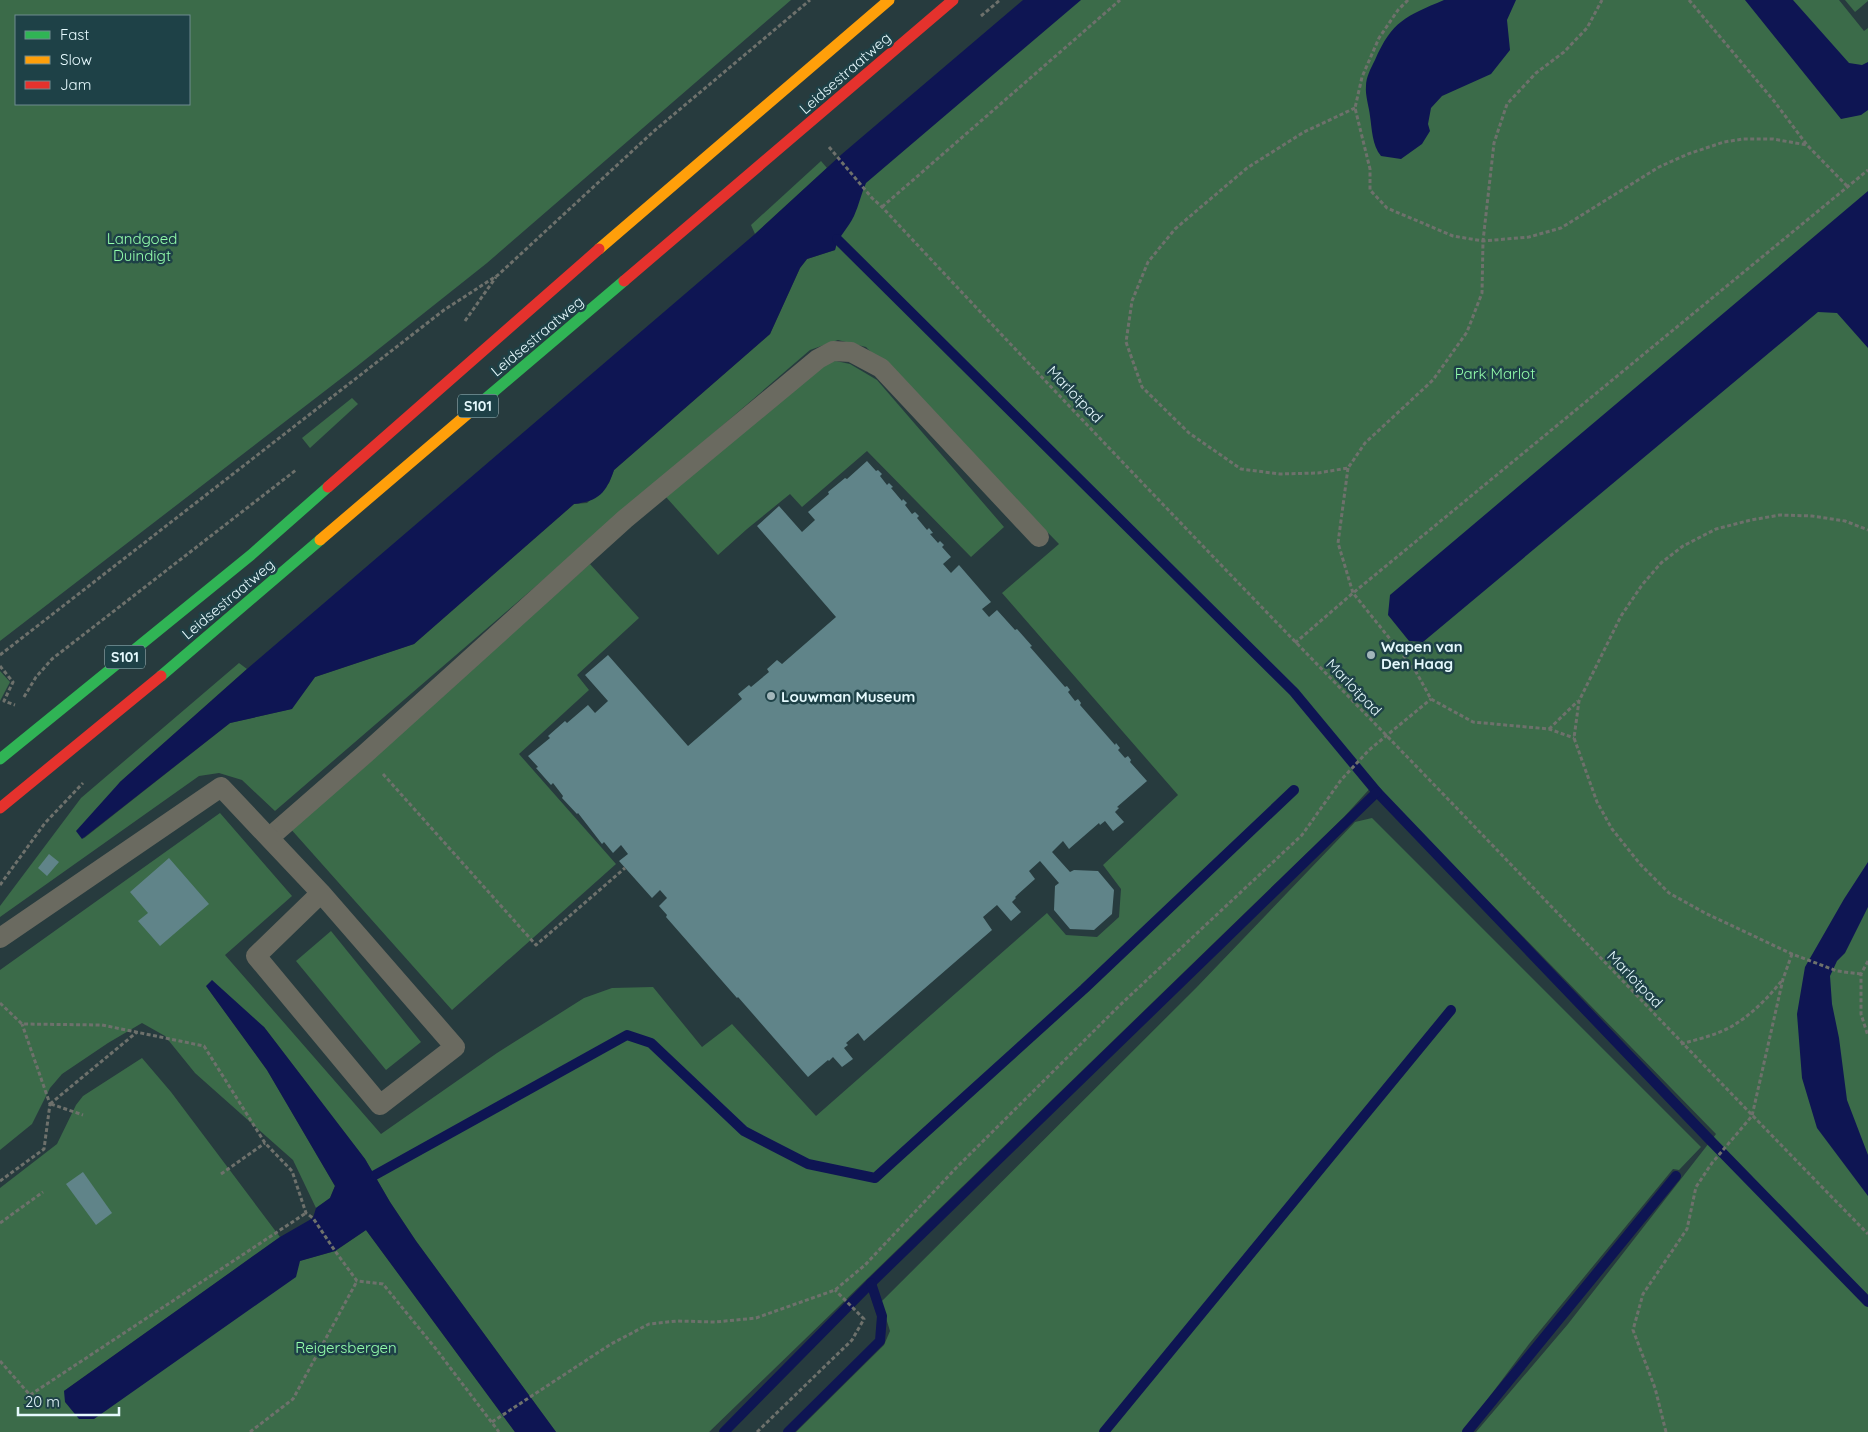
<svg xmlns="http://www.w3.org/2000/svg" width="1868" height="1432" viewBox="0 0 1868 1432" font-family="Quicksand,sans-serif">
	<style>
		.green { fill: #3b6b49; fill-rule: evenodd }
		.water { fill: #0e1553 }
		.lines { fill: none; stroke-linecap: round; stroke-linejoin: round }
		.stream { stroke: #0e1553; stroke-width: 10 }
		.building { fill: #608489 }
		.path { stroke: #6e716c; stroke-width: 3; stroke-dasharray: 4 2.5; stroke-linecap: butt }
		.lane { stroke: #6a6a60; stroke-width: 20 }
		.fast { stroke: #30b455; stroke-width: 11 }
		.slow { stroke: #ff9f0a; stroke-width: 11 }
		.jam { stroke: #e5322d; stroke-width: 11 }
		.poi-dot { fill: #a2b6ba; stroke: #1e4147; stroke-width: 2 }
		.labels { text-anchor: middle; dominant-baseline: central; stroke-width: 5; stroke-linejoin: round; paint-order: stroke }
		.shield { fill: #1e4147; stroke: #a9c2c6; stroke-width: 1 }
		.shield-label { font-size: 14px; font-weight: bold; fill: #e5f9fd }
		.street-label { font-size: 15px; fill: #e5f9fd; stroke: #1e4147 }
		.park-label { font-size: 15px; fill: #94feac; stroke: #1e4147 }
		.poi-label { font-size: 15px; font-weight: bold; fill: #e5f9fd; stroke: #1e4147; text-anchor: start }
	</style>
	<rect width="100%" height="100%" fill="#273b3e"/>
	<g class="green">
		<path d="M0 0H791L487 263 356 367 0 641ZM16 16H189V104H16Z"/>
		<polygon points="1051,0 1839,0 1864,31 1868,28 1868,1432 1476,1432 1568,1324 1716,1134 1374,784 1344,817 709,1432 556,1432 416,1241 390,1202 365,1159 264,1027 206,986 267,1070 335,1186 330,1198 316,1208 293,1160 195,1073 165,1036 142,1023 108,1043 62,1074 50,1088 32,1124 0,1150 0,970 220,813 292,896 225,955 381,1134 497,1053 584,998 612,988 653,987 702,1047 732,1024 816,1116 1047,913 1066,935 1097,937 1119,917 1121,889 1103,865 1178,795 1002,593 1059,544 866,347 838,340 810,350 275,811 242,780 219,773 199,776 0,917 0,906 81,798 239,663 247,669 120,782 83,839 230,723 291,709 315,677 414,644 574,504 587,503 609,483 614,470 770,334 800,268 807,259 835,250 837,239 812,205"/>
		<polygon points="1845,0 1868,0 1868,1 1855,12"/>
		<polygon points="821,161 827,168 755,234 751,225"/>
		<polygon points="836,361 850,364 877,380 1004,527 971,557 867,451 802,507 790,494 747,529 718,555 666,497 822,363"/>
		<polygon points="352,398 358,404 310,448 302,438"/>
		<polygon points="590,564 639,618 577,675 589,690 519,754 616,864 452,1010 289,827"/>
		<polygon points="0,671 10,682 0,701"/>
		<polygon points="1372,818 1701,1147 1679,1170 1673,1169 1529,1344 1463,1432 796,1432 884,1345 890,1331 881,1302 1196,988 1355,822"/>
		<polygon points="331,931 421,1042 386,1070 296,961"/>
		<polygon points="142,1058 171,1092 280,1237 64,1391 299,1261 335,1251 366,1230 515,1432 0,1432 0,1188 57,1144 76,1105 83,1096"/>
	</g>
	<g class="water">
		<path d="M1023 0H1081L866 183C861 194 859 205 854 216 848 229 838 236 835 250L807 259 800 268 770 334 614 470C606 493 599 501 574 504L414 644 315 677 292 709 230 723 82 839 76 831 120 782 247 669 755 234 842 154Z"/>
		<path d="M1444 0H1516L1507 20 1510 50 1491 74 1442 96 1431 108 1428 124 1430 131 1422 144 1401 159 1381 156C1372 145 1372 129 1370 116 1369 107 1365 95 1366 86 1366 77 1371 68 1375 60 1392 21 1406 16 1444 0Z"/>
		<polygon points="1745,0 1793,0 1849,63 1862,65 1868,62 1868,110 1861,115 1841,119"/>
		<polygon points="1868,191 1868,348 1837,313 1818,312 1423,642 1409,641 1388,615 1390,595"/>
		<polygon points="1868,862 1868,907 1845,953 1837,961 1830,976 1832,1004 1839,1038 1847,1100 1868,1155 1868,1196 1817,1128 1802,1078 1797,1014 1805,967 1844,899"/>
		<polygon points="212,980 264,1027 365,1159 390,1202 416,1241 556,1432 515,1432 366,1230 335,1251 300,1261 296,1277 94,1419 79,1419 65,1402 64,1391 280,1237 313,1218 316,1208 330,1198 335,1186 267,1070 206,986"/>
	</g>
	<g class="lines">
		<g class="stream">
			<polyline points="837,239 1294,692 1377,792 1708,1138 1868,1302"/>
			<polyline points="375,1175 627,1035 651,1043 744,1131 808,1164 875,1178 1084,989 1294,790"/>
			<polyline points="724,1432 871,1283 1377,792"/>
			<polyline points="788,1432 880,1341 882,1316 871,1283"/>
			<polyline points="1104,1432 1451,1010"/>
			<polyline points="1467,1432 1676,1176"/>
		</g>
	</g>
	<g class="building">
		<polygon points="867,461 876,471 878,470 882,474 880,476 887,485 889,483 893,487 891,488 902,501 903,499 907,503 905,505 912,514 915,512 919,516 917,518 927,530 929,528 933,533 930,534 938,543 940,541 944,545 942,547 951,557 943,564 951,573 959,565 991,602 982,609 989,617 997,610 1015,630 1017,629 1032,646 1030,647 1065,687 1067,686 1070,690 1068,692 1075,701 1078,699 1081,703 1080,705 1115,745 1116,743 1120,748 1118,750 1125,758 1128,756 1131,760 1130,762 1147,781 1117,807 1119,808 1115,812 1124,822 1113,831 1105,821 1100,825 1099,823 1069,849 1063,841 1052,852 1070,872 1074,870 1098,871 1114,890 1112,914 1094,930 1070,929 1054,910 1055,886 1059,883 1040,861 1029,871 1035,879 1015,897 1016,898 1012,902 1021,912 1011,921 997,905 983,917 992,930 864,1041 858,1033 846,1043 848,1045 844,1048 853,1059 842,1067 833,1057 829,1061 828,1060 808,1077 738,997 737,998 666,917 667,915 659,906 667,898 660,890 652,898 619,861 628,854 621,845 613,853 604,842 602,844 578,813 577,814 562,798 563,796 553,783 551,785 536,768 538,767 528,756 550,738 548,736 565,721 567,723 588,705 595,713 608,701 585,675 608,655 688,746 742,699 738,694 749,685 751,687 769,672 767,669 777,660 782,664 836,617 757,526 779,506 802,532 815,520 808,512 829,494 828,492 845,478 847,479"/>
		<polygon points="49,854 59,862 47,876 38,868"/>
		<polygon points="169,858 209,904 160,946 138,921 148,913 130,892"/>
		<polygon points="83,1172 112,1213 96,1225 66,1184"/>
	</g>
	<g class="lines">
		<g class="path">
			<polyline points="1408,0 1398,10 1379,38 1362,77 1355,108 1370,169 1370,190 1387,208 1453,236 1483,241 1529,237 1561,228 1659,167 1688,154 1724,142 1743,139 1773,139 1807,145"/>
			<polyline points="1689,0 1774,101 1807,145 1848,187"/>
			<polyline points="981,16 1000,0"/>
			<polyline points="1355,108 1304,132 1247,168 1175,229 1148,262 1132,301 1126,342 1142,387 1189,433 1241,469 1280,474 1318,473 1348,468 1365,443 1433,380 1467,332 1482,293 1483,241 1494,143 1507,104 1536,73 1564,52 1587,28 1602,0"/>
			<path d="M829 147 872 198 882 207C1048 385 1216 561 1386 735 1547 901 1706 1069 1868 1234"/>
			<polyline points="882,207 1120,0"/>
			<polyline points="465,321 496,277"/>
			<polyline points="1348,468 1338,543 1353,593 1415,670 1431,699 1473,722 1549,729 1574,738"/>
			<polyline points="1295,643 1353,593 1868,170"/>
			<polyline points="0,655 444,310 498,275 654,131 810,0"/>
			<polyline points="0,666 13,682 4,701 15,705"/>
			<polyline points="24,697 36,677 52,659 296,470"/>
			<polyline points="1549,729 1578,701"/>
			<polyline points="383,774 536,945 625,868"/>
			<polyline points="0,885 45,823 83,783"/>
			<polyline points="1868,961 1861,974 1861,1014 1868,1036"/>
			<polyline points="1861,974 1837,971 1792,954 1705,913 1669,893 1640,864 1612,829 1597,802 1574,738 1579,701 1621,616 1642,585 1661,563 1683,546 1716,529 1751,520 1780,515 1812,516 1845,521 1868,530"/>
			<polyline points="0,1003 22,1024 102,1025 204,1046 265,1143 292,1171 306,1213 313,1218 335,1251 357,1281 383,1284 436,1349 499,1432"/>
			<path d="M1681 1044C1698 1039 1718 1035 1734 1025 1752 1014 1770 996 1783 979"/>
			<polyline points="50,1104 137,1032"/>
			<polyline points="51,1104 83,1115"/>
			<polyline points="221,1174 265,1143"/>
			<polyline points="0,1181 44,1149 50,1104 22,1024"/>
			<polyline points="0,1223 43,1192"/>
			<polyline points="0,1361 30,1395 306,1213"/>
			<polyline points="492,1422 611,1344 649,1324 677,1321 715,1322 756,1318 835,1290 865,1265 957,1167 1120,1005 1302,835 1341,780 1369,750 1431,699"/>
			<polyline points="250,1432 293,1399 357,1281"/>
			<polyline points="757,1432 852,1340 864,1319 835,1290"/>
			<polyline points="1666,1432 1655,1388 1633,1330 1643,1294 1687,1229 1696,1187 1712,1163 1752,1116 1783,979 1792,954"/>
		</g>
		<g class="lane">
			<polyline points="270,837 365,754 625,519 818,359 833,351 851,352 881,368 1039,537"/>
			<polyline points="0,938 221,787 321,893 455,1047 380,1105 256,956 321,893"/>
		</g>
		<g class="fast">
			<polyline points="471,411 624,281"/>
			<polyline points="161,676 320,540"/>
			<polyline points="0,759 251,555 328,487"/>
		</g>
		<g class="slow">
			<polyline points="599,249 889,0"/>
			<polyline points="320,540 471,411"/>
		</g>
		<g class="jam">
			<polyline points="624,281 953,0"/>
			<polyline points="328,487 599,249"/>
			<polyline points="0,808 161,676"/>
		</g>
	</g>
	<g class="poi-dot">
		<circle cx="1371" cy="655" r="5"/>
		<circle cx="771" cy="696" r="5"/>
	</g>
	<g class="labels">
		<g class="shield">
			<rect x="458" y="394.5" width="40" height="23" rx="4"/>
			<rect x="105" y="645.5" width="40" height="23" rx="4"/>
		</g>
		<g class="shield-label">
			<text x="478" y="406">S101</text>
			<text x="125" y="657">S101</text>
		</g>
		<g class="street-label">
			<text transform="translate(845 73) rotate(-41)">Leidsestraatweg</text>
			<text transform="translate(537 336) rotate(-40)">Leidsestraatweg</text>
			<text transform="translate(1075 394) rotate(46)">Marlotpad</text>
			<text transform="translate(228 599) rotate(-40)">Leidsestraatweg</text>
			<text transform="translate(1354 687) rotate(46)">Marlotpad</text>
			<text transform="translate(1635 979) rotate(46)">Marlotpad</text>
		</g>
		<g class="park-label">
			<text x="142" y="238">Landgoed<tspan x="142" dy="17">Duindigt</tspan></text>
			<text x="1495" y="373">Park Marlot</text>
			<text x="346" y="1347">Reigersbergen</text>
		</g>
		<g class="poi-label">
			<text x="1381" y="646">Wapen van<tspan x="1381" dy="17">Den Haag</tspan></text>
			<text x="781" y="696">Louwman Museum</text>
		</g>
	</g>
	<rect x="15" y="15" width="175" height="90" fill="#1e4147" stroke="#6e8b90"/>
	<rect x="25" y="31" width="25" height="8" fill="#30b455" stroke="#6e8b90"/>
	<text x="60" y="40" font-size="15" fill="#e5f9fd">Fast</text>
	<rect x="25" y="56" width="25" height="8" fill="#ff9f0a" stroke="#6e8b90"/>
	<text x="60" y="65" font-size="15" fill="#e5f9fd">Slow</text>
	<rect x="25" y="81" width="25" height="8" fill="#e5322d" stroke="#6e8b90"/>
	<text x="60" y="90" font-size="15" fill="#e5f9fd">Jam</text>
	<path d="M18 1407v8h101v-8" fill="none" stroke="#e5f9fd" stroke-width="2.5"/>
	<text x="25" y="1407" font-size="15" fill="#e5f9fd" stroke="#1e4147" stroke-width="4" paint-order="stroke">20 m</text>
</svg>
